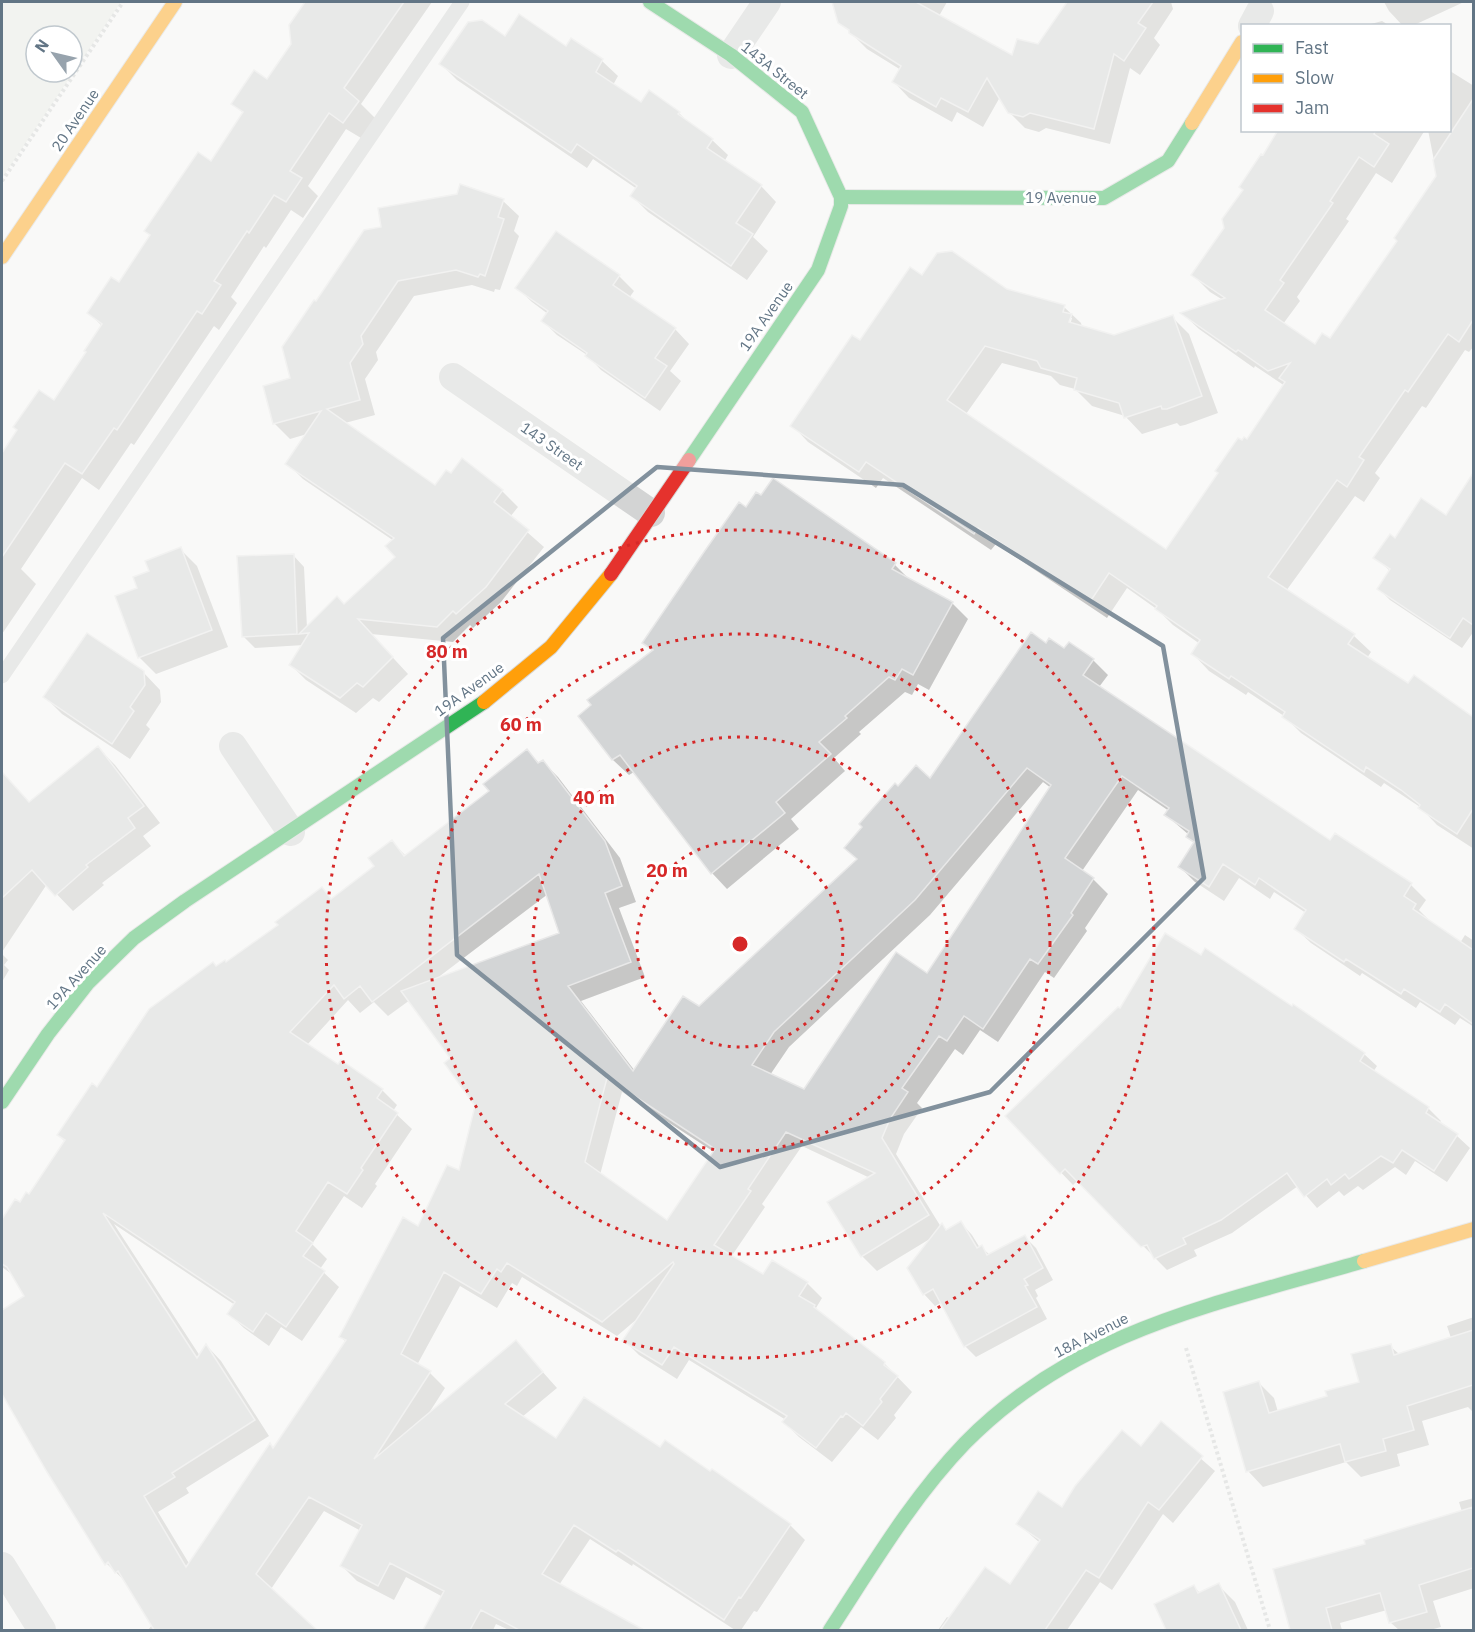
<svg xmlns="http://www.w3.org/2000/svg" width="1475" height="1632" viewBox="0 0 1475 1632" font-family="'IBM Plex Sans',sans-serif">
	<style>
		.green { fill: #e8ece6; fill-rule: evenodd }
		.shadow { fill: #0003; fill-rule: evenodd }
		.building { fill: #d3d5d6; stroke: #e8e8e8; stroke-width: 1.5; fill-rule: evenodd }
		.lines { fill: none; stroke-linecap: round; stroke-linejoin: round }
		.fast-casing { stroke: #d6d7d7; stroke-width: 16 }
		.slow-casing { stroke: #d6d7d7; stroke-width: 16 }
		.jam-casing { stroke: #d6d7d7; stroke-width: 16 }
		.path { stroke: #ced0d1; stroke-width: 4; stroke-dasharray: 3 3; stroke-linecap: butt }
		.lane { stroke: #d3d4d4; stroke-width: 15 }
		.street { stroke: #d3d4d4; stroke-width: 28 }
		.fast { stroke: #30b455; stroke-width: 14 }
		.slow { stroke: #ff9f0a; stroke-width: 14 }
		.jam { stroke: #e5322d; stroke-width: 14 }
		.marked { fill: none; stroke: #82919d; stroke-width: 4.5; stroke-linejoin: round }
		.ring { fill: none; stroke: #d62828; stroke-width: 3; stroke-dasharray: 3 6 }
		.labels { text-anchor: middle; dominant-baseline: central; stroke-width: 6; stroke-linejoin: round; paint-order: stroke }
		.street-label { font-size: 15px; fill: #627585; stroke: #fff }
		.centre { fill: #d62828; stroke: #fff; stroke-width: 3 }
		.ring-label { font-size: 18px; text-anchor: middle; font-weight: bold; fill: #d62828; stroke: #fff; stroke-width: 6; stroke-linejoin: round; paint-order: stroke }
	</style>
	<rect width="100%" height="100%" fill="#f9f9f8"/>
	<path class="green" d="M2 2H121L2 178ZM36 36H72V72H36Z"/>
	<g class="shadow">
		<polygon points="307,2 432,2 361,104 375,118 361,138 346,129 308,186 318,196 303,218 291,210 266,248 264,246 231,297 237,303 219,330 214,326 134,445 131,443 99,490 82,478 21,569 36,584 2,634 2,455 18,431 55,402 88,353 102,326 89,313 119,284 212,163 244,114 233,104 267,81 292,44 291,25"/>
		<polygon points="838,2 947,2 939,16 1013,57 1038,46 1068,2 1171,2 1173,9 1154,38 1160,45 1140,75 1130,68 1110,144 1046,128 1039,132 1025,128 1009,112 1000,97 983,127 957,112 952,122 909,98 894,82 901,70 867,49 840,22 835,6"/>
		<polygon points="1384,2 1464,2 1412,26 1403,26 1389,11"/>
		<polygon points="1382,21 1390,26 1370,26 1371,24"/>
		<polygon points="505,38 567,48 572,40 602,61 618,76 613,85 641,104 679,113 690,124 712,140 728,155 724,162 761,186 776,202 753,237 768,251 747,280 648,212 632,196 637,189 593,159 587,168 457,80 441,64"/>
		<path d="M1450 71 1474 86V346L1469 352 1465 350 1426 408 1422 406 1375 473 1380 478 1364 502 1355 496 1286 591 1354 636 1371 652 1367 658 1408 685 1414 677 1474 718V849L1437 825 1420 807 1384 783 1381 787 1301 733 1284 716 1248 692 1246 695 1209 671 1193 654 1200 644 1173 625 1158 610 1127 588 1107 618 996 544 991 550 883 478 876 488 808 442 792 425 860 342 922 277 1007 290 1064 307 1081 323 1082 327 1114 336 1172 317 1189 334 1218 413 1185 425 1180 426 1177 423 1142 434 1125 416 1092 406 1075 389 1060 385 1051 376 1002 363 966 414 1167 551 1247 441 1285 386 1255 366 1254 368 1199 329 1183 314 1223 300 1210 292 1193 275 1226 228 1263 157 1280 130H1425L1392 183 1376 173 1346 219 1349 221 1297 297 1300 301 1283 324 1315 346 1330 340 1399 241 1437 176 1428 130H1450ZM1069 318H1072L1069 329Z"/>
		<polygon points="503,201 519,216 514,231 519,236 500,290 495,289 494,292 472,285 414,296 376,352 378,360 365,379 375,415 345,423 435,487 451,476 463,460 502,491 518,507 510,517 544,547 501,602 473,628 470,625 453,642 371,634 408,674 379,702 373,698 356,713 306,680 291,665 304,645 255,648 244,637 293,555 304,567 307,628 344,606 398,557 394,541 303,479 287,463 307,434 290,439 274,423 292,379 316,304"/>
		<polygon points="556,233 619,276 634,291 629,298 675,329 689,344 670,371 681,381 660,411 601,370 587,355 557,335 543,321 548,314 532,302 517,288"/>
		<polygon points="1474,476 1474,631 1462,648 1390,600 1378,588 1390,571 1375,557 1395,540 1446,517"/>
		<polygon points="746,509 895,565 911,581 952,603 968,619 929,690 918,684 912,695 905,692 859,732 861,734 834,758 845,771 791,819 799,829 727,889 712,873 634,772 629,775 613,760 580,716 653,652 644,642"/>
		<polygon points="180,549 197,566 228,647 156,674 139,657 139,589 151,572"/>
		<path d="M1046 645 1093 660 1108 675 1099 687 1330 842 1335 835 1411 885 1426 900 1419 910 1430 921 1460 943 1465 935 1474 941V1027L1460 1018 1455 1025 1420 1002 1416 1008 1362 973 1360 976 1311 943 1296 929 1306 913 1274 892 1270 899 1239 878 1224 901 1195 882 1180 867 1195 844 1187 837 1189 835 1166 815 1169 811 1138 790 1082 871 1093 879 1108 894 1085 928 1087 931 1054 978 1045 972 998 1042 980 1030 963 1055 955 1049 917 1103 922 1108 904 1134 896 1154 941 1227 942 1225 948 1231 961 1223 972 1235 980 1248 981 1247 990 1255 1025 1237 1036 1248 1053 1280 1035 1290 1038 1296 1036 1298 1047 1319 976 1357 965 1346 942 1302 935 1306 924 1294 909 1268 933 1237 877 1271 862 1256 870 1178 802 1146 762 1204 765 1207 731 1257 763 1276 772 1262 807 1283 822 1298 816 1308 826 1319 884 1363 912 1392 894 1415 896 1418 878 1440 861 1427 832 1462 799 1437 784 1422 786 1420 689 1360 677 1379 639 1355 624 1340 637 1319 617 1336 522 1277 517 1286 512 1283 497 1308 460 1286 417 1365 430 1373 445 1388 427 1416 516 1342 557 1388 522 1417 557 1440 660 1450 790 1525 805 1540 757 1612 754 1611 741 1630H735L633 1564 632 1566 590 1539 559 1585 640 1630H509L496 1624 493 1630H425L443 1597 406 1577 394 1600 357 1581 342 1566 361 1531 324 1511 271 1589 314 1630H148L152 1625 126 1582 107 1564 2 1391V1312L26 1297 13 1275 2 1267V1222L16 1201 20 1204 29 1196 65 1142 59 1135 97 1089 217 968 227 964 280 925 322 889 332 899 376 866 392 842 406 856 491 792 527 751 540 764 543 762 558 777 620 858 636 902 619 908 645 977 581 1001 635 1071 699 1008 858 860 846 848 898 789 930 780ZM1043 782 1051 788 928 976 805 1090 770 1075 789 1047 930 915ZM548 894 561 933 436 979ZM348 1000 360 1013 374 1002 388 1016 410 1000 452 1059 476 1106 460 1173 341 1337 346 1342 274 1450 190 1565 158 1512 189 1493 186 1488 269 1436 221 1361 207 1346 200 1356 114 1224 235 1305 229 1314 244 1328 269 1346 281 1327 302 1341 339 1287 320 1269 327 1259 312 1244 344 1196 362 1208 377 1186 375 1184 412 1129 393 1111 397 1105 382 1090 339 1066 307 1045ZM622 1092 714 1152 667 1222 600 1175Z"/>
		<polygon points="143,672 160,690 161,702 146,725 150,729 130,759 62,714 45,697"/>
		<polygon points="98,748 115,765 160,823 143,836 151,846 102,883 104,885 73,911 47,884 2,952 2,790 9,783 30,804"/>
		<polygon points="1205,950 1364,1054 1377,1066 1373,1072 1428,1108 1441,1121 1439,1123 1457,1136 1470,1148 1447,1182 1415,1161 1406,1175 1395,1167 1363,1190 1358,1186 1344,1196 1339,1191 1317,1208 1298,1186 1232,1233 1194,1250 1197,1256 1167,1270 1078,1180 1073,1185 1007,1116 1120,1010 1201,957"/>
		<polygon points="2,954 8,960 4,965 9,970 2,982"/>
		<polygon points="1474,1317 1474,1413 1468,1407 1422,1421 1429,1445 1397,1454 1400,1466 1361,1477 1346,1462 1263,1487 1248,1471 1259,1383 1274,1398 1278,1412 1328,1397 1361,1383 1390,1346 1399,1354 1451,1338 1447,1326"/>
		<polygon points="1161,1424 1215,1471 1173,1523 1163,1514 1112,1590 1100,1582 1067,1630 938,1630 947,1617 950,1619 1010,1586 1040,1543 1018,1524 1063,1509 1141,1448"/>
		<polygon points="1474,1498 1474,1588 1433,1601 1441,1627 1430,1630 1399,1630 1391,1623 1387,1610 1340,1623 1342,1630 1292,1630 1275,1570 1367,1545 1462,1512 1459,1502"/>
		<polygon points="1218,1585 1235,1602 1248,1630 1168,1630 1156,1605 1194,1587 1201,1594"/>
	</g>
	<g class="building">
		<polygon points="305,2 404,2 344,88 359,101 343,123 329,113 290,171 302,178 286,202 274,195 249,233 247,231 214,281 221,285 202,314 197,311 117,430 114,428 82,474 65,463 2,557 2,453 17,430 13,427 39,390 54,400 86,352 84,351 102,324 87,313 111,277 119,282 150,235 144,231 198,152 211,161 243,112 231,104 254,70 267,79 291,44 289,25"/>
		<polygon points="832,2 916,2 1012,55 1017,39 1038,44 1067,2 1153,2 1138,23 1146,28 1124,61 1114,54 1094,129 1030,113 1023,117 1008,113 987,78 968,112 941,98 936,107 892,82 901,66 849,33 849,30 838,23"/>
		<polygon points="519,14 566,46 571,38 603,59 596,72 641,102 649,90 680,112 678,114 713,139 707,148 762,185 736,223 753,234 731,266 630,196 637,186 577,144 571,153 439,64 468,22 482,20 505,36"/>
		<polygon points="1473,99 1473,320 1459,342 1448,334 1408,392 1405,390 1359,457 1364,460 1347,487 1337,480 1268,577 1355,634 1348,644 1408,683 1414,675 1473,717 1473,809 1457,834 1418,808 1420,805 1401,790 1366,767 1364,772 1282,717 1285,712 1231,676 1229,679 1191,654 1200,640 1155,609 1157,606 1109,573 1090,602 978,528 974,534 866,462 859,472 790,426 852,335 860,340 910,267 922,275 937,253 952,251 1007,289 1065,305 1063,312 1072,314 1069,322 1114,335 1173,315 1202,396 1167,409 1162,409 1161,406 1124,418 1119,403 1074,390 1077,378 1041,368 1037,361 985,346 947,400 1166,549 1218,473 1215,471 1238,438 1242,440 1244,437 1247,439 1285,382 1279,378 1290,363 1268,371 1238,350 1236,352 1180,313 1225,298 1191,275 1224,228 1222,219 1243,190 1239,187 1261,154 1263,155 1278,130 1376,130 1374,134 1389,144 1374,167 1359,157 1330,201 1333,203 1280,280 1284,283 1265,310 1315,344 1322,333 1330,338 1397,241 1394,238 1436,176 1433,160"/>
		<polygon points="460,184 504,199 498,217 504,219 485,276 480,274 478,277 456,270 398,281 361,336 363,344 350,363 360,400 327,409 435,485 446,470 451,473 462,458 503,490 494,502 529,530 486,587 456,614 453,611 437,627 358,619 393,657 363,687 357,683 340,698 289,665 309,633 299,634 337,596 344,604 395,557 385,546 394,538 285,464 321,411 273,424 263,386 290,378 282,347 314,300 316,301 364,230 381,227 378,208 457,194"/>
		<polygon points="556,231 620,275 613,285 676,328 655,358 667,366 645,398 585,356 587,353 541,321 548,311 515,288"/>
		<polygon points="1473,473 1473,625 1463,618 1450,638 1377,589 1390,569 1373,558 1390,534 1395,538 1421,498 1446,515"/>
		<polygon points="773,478 896,563 892,569 953,602 913,675 902,669 895,680 889,677 845,716 847,718 819,742 831,754 776,802 785,813 711,874 620,755 612,760 578,716 591,705 587,700 653,650 642,643 704,552 739,502 746,507 756,492 761,495"/>
		<polygon points="181,547 212,630 138,658 115,596 137,588 133,577 149,571 145,561"/>
		<polygon points="294,554 297,634 242,637 237,556"/>
		<path d="M1031 632 1046 643 1049 638 1064 648 1069 642 1094 659 1083 675 1330 840 1335 833 1412 883 1404 896 1416 904 1413 909 1473 950V1024L1445 1004 1440 1012 1404 989 1401 994 1346 959 1344 962 1294 929 1306 910 1259 878 1255 885 1223 864 1209 887 1178 867 1194 842 1186 837 1189 831 1164 815 1169 808 1122 776 1065 858 1094 878 1071 913 1073 915 1038 964 1030 959 983 1029 964 1016 947 1041 939 1036 902 1088 908 1092 890 1119 882 1138 929 1215 861 1257 827 1202 875 1173 786 1132 748 1189 751 1191 714 1245 763 1274 772 1260 808 1282 799 1296 815 1305 814 1307 885 1362 884 1365 898 1376 880 1399 882 1402 863 1426 846 1413 843 1417 841 1416 816 1448 782 1422 787 1416 674 1347 662 1365 622 1341 674 1264 673 1262 602 1322 507 1263 501 1272 497 1269 481 1294 444 1272 401 1354 431 1371 374 1459 516 1340 543 1372 505 1404 556 1438 584 1397 660 1447 665 1440 710 1471 712 1469 791 1524 741 1598 739 1597 724 1620 618 1550 616 1552 574 1525 542 1574 644 1630H519L481 1610 470 1630H423L444 1591 390 1563 378 1586 340 1566 362 1525 309 1497 256 1574 317 1630H154L118 1571 115 1573 108 1562 105 1565 47 1472 2 1394V1310L24 1296 7 1267 2 1264V1219L15 1199 20 1202 26 1192 29 1194 65 1140 57 1135 92 1083 97 1087 149 1009 213 962 216 966 225 960 226 962 278 925 275 922 322 887 331 899 374 866 368 858 392 840 404 856 489 791 483 784 527 749 538 763 543 760 605 841 622 886 605 893 631 962 568 986 633 1071 683 996 699 1006 857 859 844 848 862 827 859 824 895 783 898 786 916 765 930 778ZM1027 768 1051 785 927 973 896 952 804 1089 752 1065 774 1032 915 900ZM539 874 559 933 401 991 450 1058 444 1063 475 1106 459 1170 447 1165 418 1226 403 1217 339 1337 346 1340 273 1448 270 1443 186 1567 144 1496 175 1477 172 1473 255 1420 206 1344 197 1358 103 1213 235 1302 227 1314 253 1332 266 1313 286 1327 325 1271 303 1256 313 1243 296 1231 328 1182 347 1194 363 1170 361 1168 398 1113 377 1098 383 1089 341 1060 338 1064 290 1032 334 985 344 999 360 986 372 1002ZM607 1078 715 1149 667 1220 585 1162Z"/>
		<polygon points="87,633 144,671 145,685 130,707 134,711 112,744 43,697"/>
		<polygon points="98,746 144,806 128,818 135,828 86,865 88,867 55,896 32,870 2,898 2,772 29,802"/>
		<polygon points="1165,933 1201,955 1205,948 1292,1006 1293,1004 1365,1053 1360,1061 1429,1107 1426,1113 1458,1134 1434,1171 1402,1150 1393,1163 1381,1156 1349,1179 1345,1174 1331,1185 1327,1179 1304,1197 1287,1173 1221,1220 1183,1238 1186,1244 1154,1259 1147,1245 1141,1247 1065,1169 1060,1174 1005,1116 1118,1007 1120,1008"/>
		<polygon points="961,1221 977,1248 982,1245 987,1255 1025,1235 1043,1268 1024,1279 1028,1285 1025,1286 1037,1307 964,1347 933,1289 923,1295 907,1268 942,1223 946,1230"/>
		<polygon points="1473,1330 1473,1385 1407,1406 1414,1430 1383,1439 1386,1451 1345,1462 1340,1444 1246,1472 1223,1392 1259,1381 1269,1413 1327,1396 1325,1391 1359,1382 1351,1354 1391,1344 1394,1355"/>
		<polygon points="1161,1421 1203,1456 1159,1510 1148,1502 1099,1578 1086,1570 1045,1630 940,1630 985,1567 1010,1584 1040,1540 1016,1524 1038,1491 1062,1507 1075,1486 1122,1430 1141,1446"/>
		<polygon points="1473,1507 1473,1568 1419,1585 1427,1612 1389,1623 1380,1593 1326,1608 1332,1630 1290,1630 1273,1569 1365,1544 1364,1540"/>
		<polygon points="1219,1583 1241,1630 1166,1630 1154,1604 1194,1585 1198,1593"/>
	</g>
	<g class="lines">
		<defs>
			<g id="fast">
				<polyline points="650,2 731,55 802,112 841,197 841,206 818,270 689,460"/>
				<polyline points="841,197 1104,198 1168,161 1192,123"/>
				<polyline points="2,1102 48,1034 88,983 134,938 185,901 484,702"/>
				<path d="M830 1630C872 1566 912 1498 965 1443 1077 1329 1217 1304 1364 1261"/>
			</g>
			<g id="slow">
				<polyline points="1192,123 1242,42"/>
				<polyline points="2,257 175,2"/>
				<polyline points="484,702 551,647 611,574"/>
				<polyline points="1364,1261 1474,1229"/>
			</g>
			<polyline id="jam" points="611,574 689,460"/>
		</defs>
		<use href="#fast" class="fast-casing"/>
		<use href="#slow" class="slow-casing"/>
		<use href="#jam" class="jam-casing"/>
		<g class="path">
			<polyline points="2,181 123,2"/>
			<polyline points="1186,1348 1270,1630"/>
		</g>
		<polyline class="lane" points="2,676 462,2"/>
		<g class="street">
			<polyline points="1252,26 1260,11"/>
			<polyline points="731,55 767,2"/>
			<polyline points="453,377 651,513"/>
			<polyline points="233,746 291,832"/>
			<polyline points="2,1566 42,1630"/>
		</g>
		<use href="#fast" class="fast"/>
		<use href="#slow" class="slow"/>
		<use href="#jam" class="jam"/>
	</g>
	<path d="M0 0H1475V1632H0ZM657 467 903 485 1163 646 1204 878 990 1092 720 1167 457 955 443 638Z" fill="#f9f9f8" fill-opacity=".55" fill-rule="evenodd"/>
	<path class="marked" d="M657 467 903 485 1163 646 1204 878 990 1092 720 1167 457 955 443 638Z"/>
	<g class="ring">
		<circle cx="740" cy="944" r="103"/>
		<circle cx="740" cy="944" r="207"/>
		<circle cx="740" cy="944" r="310"/>
		<circle cx="740" cy="944" r="414"/>
	</g>
	<g class="labels">
		<g class="street-label">
			<text transform="translate(775 70) rotate(39)">143A Street</text>
			<text transform="translate(75 120) rotate(-56)">20 Avenue</text>
			<text x="1061" y="197">19 Avenue</text>
			<text transform="translate(766 316) rotate(-55)">19A Avenue</text>
			<text transform="translate(552 446) rotate(35)">143 Street</text>
			<text transform="translate(469 689) rotate(-36)">19A Avenue</text>
			<text transform="translate(76 977) rotate(-48)">19A Avenue</text>
			<text transform="translate(1091 1335) rotate(-27)">18A Avenue</text>
		</g>
	</g>
	<circle cx="740" cy="944" r="9" class="centre"/>
	<g class="ring-label">
		<text x="447" y="658">80 m</text>
		<text x="521" y="731">60 m</text>
		<text x="594" y="804">40 m</text>
		<text x="667" y="877">20 m</text>
	</g>
	<rect width="1475" height="1632" fill="none" stroke="#627585" stroke-width="6"/>
	<rect x="1241" y="24" width="210" height="108" fill="#ffffff" stroke="#c0c8ce" stroke-width="1.5"/>
	<rect x="1253" y="44" width="30" height="9" fill="#30b455" stroke="#c0c8ce" stroke-width="1.5"/>
	<text x="1295" y="54" font-size="18" fill="#627585">Fast</text>
	<rect x="1253" y="74" width="30" height="9" fill="#ff9f0a" stroke="#c0c8ce" stroke-width="1.5"/>
	<text x="1295" y="84" font-size="18" fill="#627585">Slow</text>
	<rect x="1253" y="104" width="30" height="9" fill="#e5322d" stroke="#c0c8ce" stroke-width="1.5"/>
	<text x="1295" y="114" font-size="18" fill="#627585">Jam</text>
	<g transform="translate(54 54) rotate(304)"><circle r="28" fill="#ffffff" stroke="#c0c8ce" stroke-width="1.5"/>
	<path d="M0-4.5L10 22L0 15L-10 22Z" fill="#97a3ad"/>
	<text y="-9" font-size="16" font-weight="bold" text-anchor="middle" fill="#627585">N</text>
	</g>
</svg>
